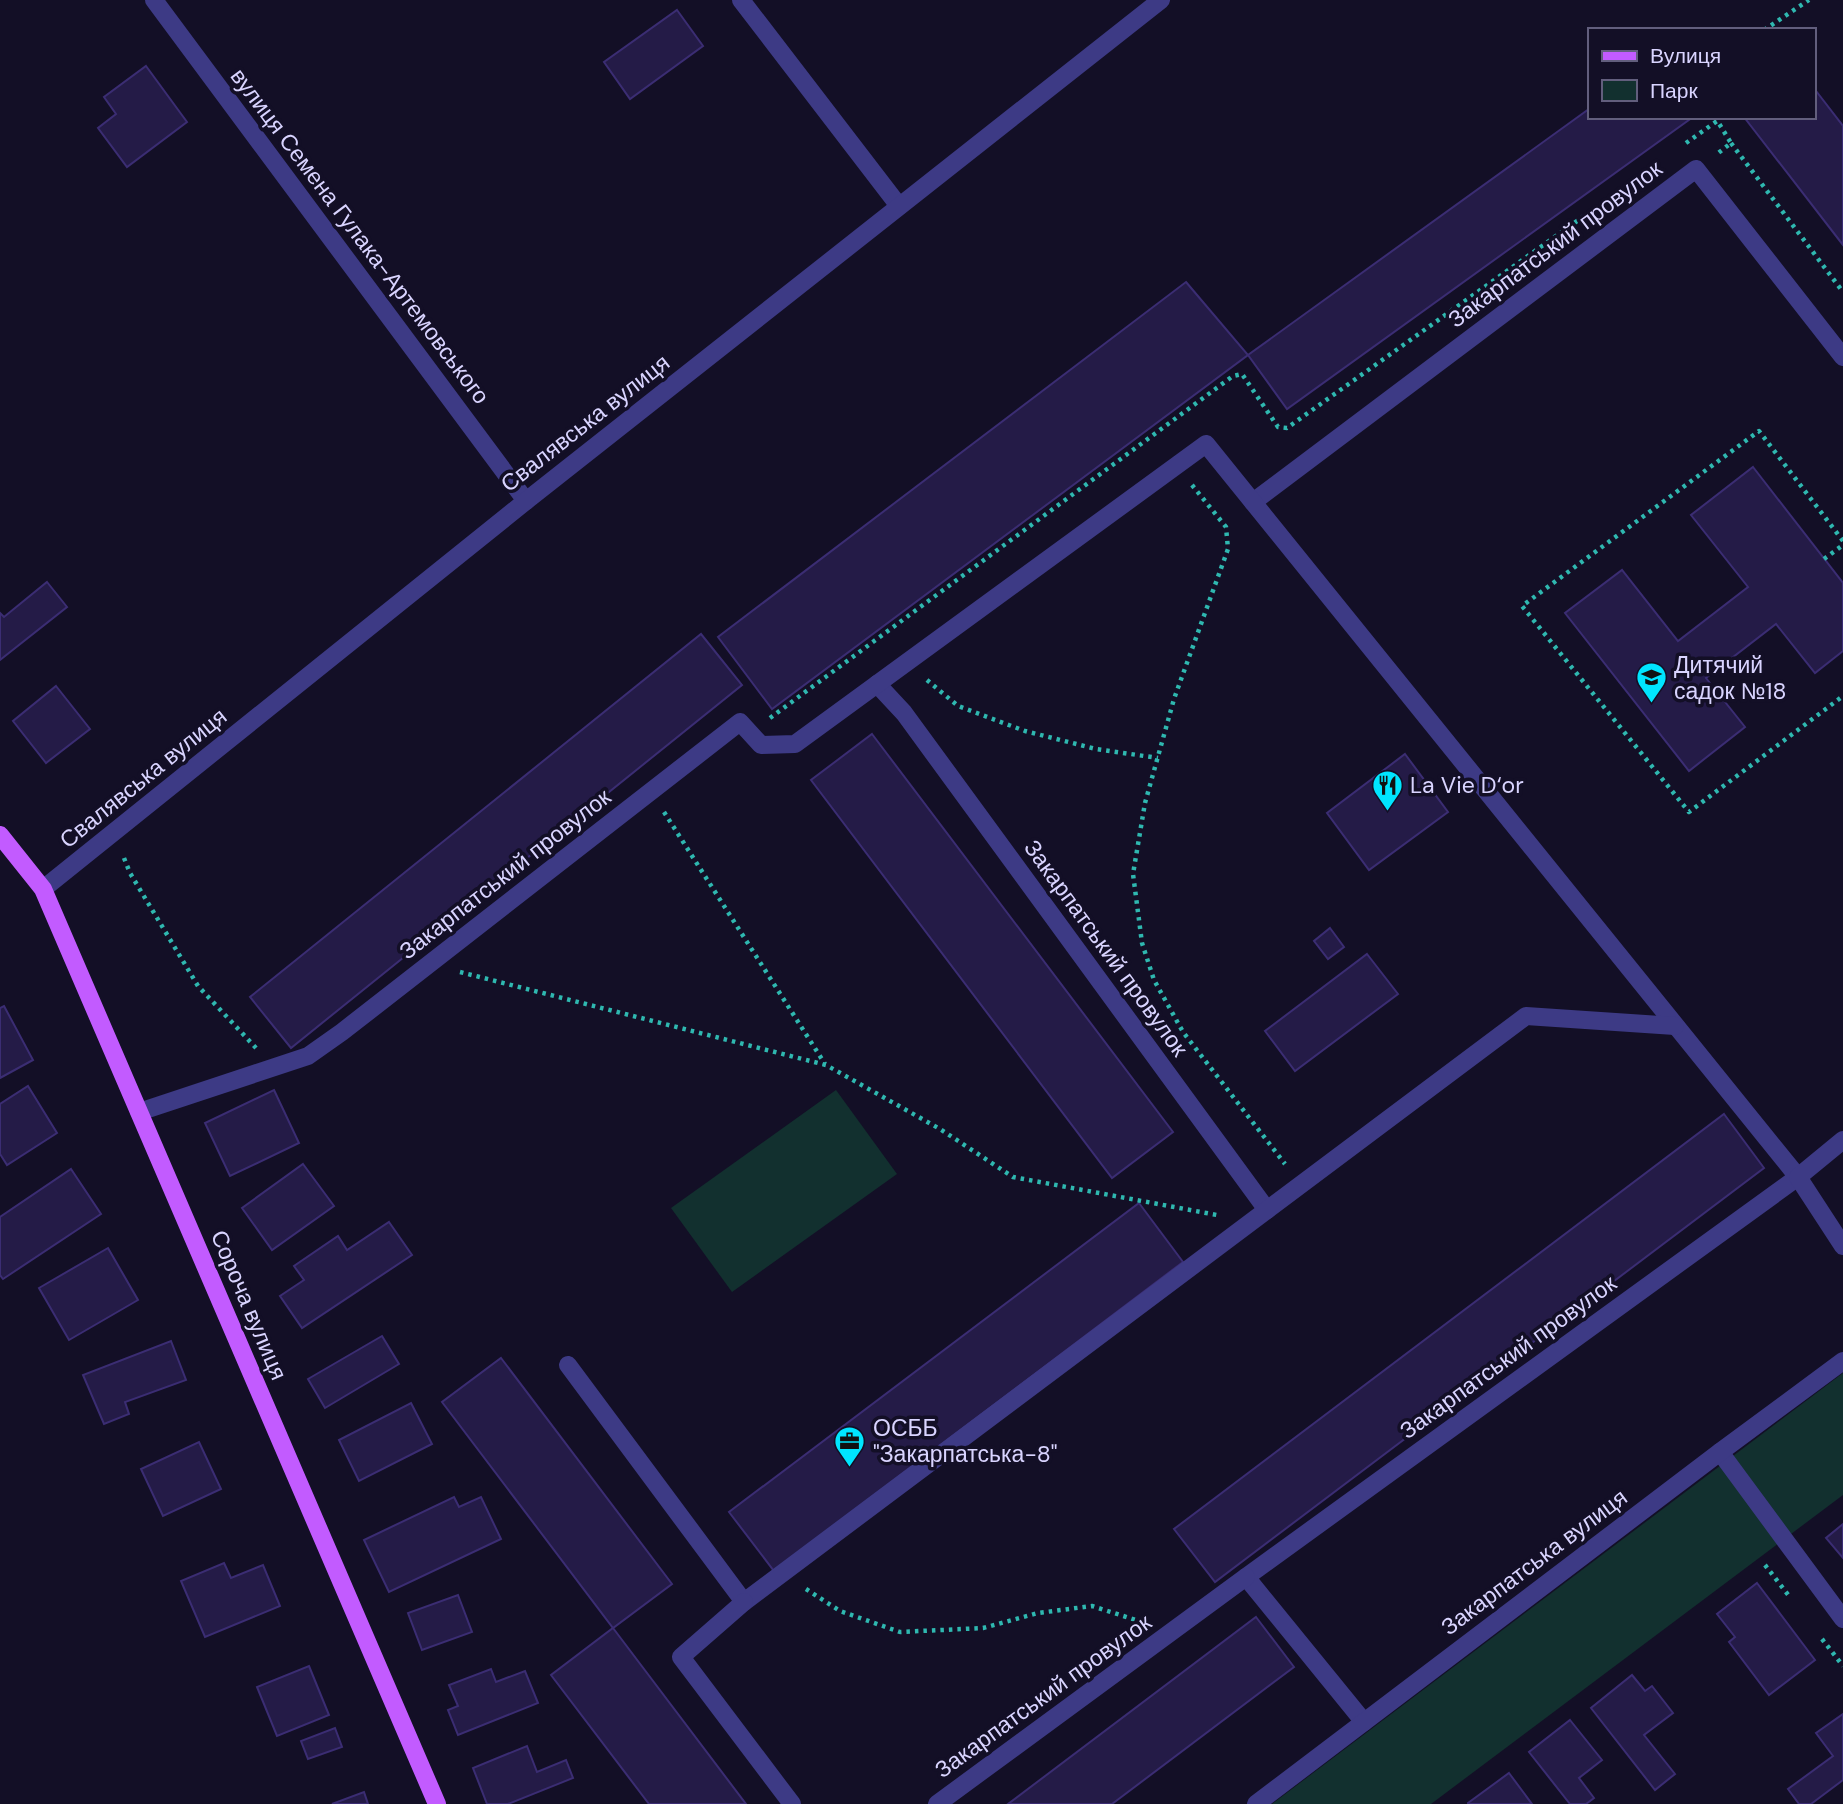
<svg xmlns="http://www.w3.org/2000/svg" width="1843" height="1804" viewBox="0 0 1843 1804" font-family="'DM Sans',sans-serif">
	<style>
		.green { fill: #12302f }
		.building { fill: #241b47; stroke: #3b2d73; stroke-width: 2 }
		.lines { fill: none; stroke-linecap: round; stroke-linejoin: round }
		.path { stroke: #2fb8b0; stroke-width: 4.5; stroke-dasharray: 3.5 5; stroke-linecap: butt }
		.minor { stroke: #3d3a85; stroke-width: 18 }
		.major { stroke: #c25bff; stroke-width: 18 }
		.labels { text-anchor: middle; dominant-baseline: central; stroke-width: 7; stroke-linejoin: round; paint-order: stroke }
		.street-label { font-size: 23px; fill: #d9d4ff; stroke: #130f26 }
		.poi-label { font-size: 23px; fill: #d9d4ff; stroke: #130f26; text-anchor: start }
	</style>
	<rect width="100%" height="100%" fill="#130f26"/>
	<g class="green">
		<polygon points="836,1090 897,1174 732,1292 671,1208"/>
		<polygon points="1843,1373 1843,1495 1431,1804 1272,1804"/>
	</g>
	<g class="building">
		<polygon points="677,10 703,46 630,99 604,62"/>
		<polygon points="146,66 187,122 127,167 98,128 116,114 104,97"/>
		<polygon points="1813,87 1843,126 1843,245 1744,117 1813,117"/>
		<polygon points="1589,109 1589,117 1693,117 1287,409 1248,355"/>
		<polygon points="1186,282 1248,355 772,709 718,637"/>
		<polygon points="1753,467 1843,583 1843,651 1815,673 1776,624 1706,678 1745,727 1689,771 1565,613 1622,570 1678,641 1748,587 1691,515"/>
		<polygon points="47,582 67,607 0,660 0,613 4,617"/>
		<polygon points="701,634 742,685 291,1048 250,997"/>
		<polygon points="56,686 90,729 46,763 13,721"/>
		<polygon points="872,734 1173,1132 1112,1178 811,780"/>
		<polygon points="1405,754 1448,812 1369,870 1327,813"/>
		<polygon points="1330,928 1344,947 1328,959 1314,941"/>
		<polygon points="1367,954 1398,994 1295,1071 1265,1031"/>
		<polygon points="4,1006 33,1060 0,1078 0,1008"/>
		<polygon points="28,1086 57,1133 7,1165 0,1154 0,1104"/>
		<polygon points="274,1090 299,1143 230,1176 205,1123"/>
		<polygon points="1724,1114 1764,1168 1215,1582 1174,1529"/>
		<polygon points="303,1164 334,1206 272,1250 242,1208"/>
		<polygon points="71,1169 101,1214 3,1279 0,1275 0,1217"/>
		<polygon points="1139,1203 1183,1262 774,1571 729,1512"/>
		<polygon points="389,1222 412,1255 302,1328 280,1296 304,1280 294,1266 338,1236 347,1250"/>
		<polygon points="108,1248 138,1300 69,1340 39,1288"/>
		<polygon points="382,1336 399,1364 325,1408 308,1379"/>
		<polygon points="171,1341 186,1380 125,1402 129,1414 104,1424 83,1375"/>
		<polygon points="501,1358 672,1584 613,1628 442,1402"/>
		<polygon points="411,1403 432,1444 359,1481 339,1440"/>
		<polygon points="199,1442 221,1489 163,1516 141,1469"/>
		<polygon points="454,1497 459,1507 481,1497 501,1539 389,1592 364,1540"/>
		<polygon points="1843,1524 1843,1558 1826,1538"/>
		<polygon points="224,1563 231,1578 263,1565 280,1606 205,1637 181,1581"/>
		<polygon points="1757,1583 1815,1660 1769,1695 1729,1642 1735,1637 1717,1614"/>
		<polygon points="458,1595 472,1632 422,1650 408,1613"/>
		<polygon points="1256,1617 1294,1667 1112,1804 1008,1804"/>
		<polygon points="613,1628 746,1804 649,1804 551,1675"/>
		<polygon points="309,1666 329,1715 277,1736 257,1687"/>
		<polygon points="491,1669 496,1682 525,1671 538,1703 458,1735 448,1710 458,1706 449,1685"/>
		<polygon points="1632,1675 1645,1691 1652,1686 1673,1713 1644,1735 1675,1774 1655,1790 1591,1708"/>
		<polygon points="1843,1714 1843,1780 1811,1804 1799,1804 1788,1789 1833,1756 1816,1733"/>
		<polygon points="1570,1720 1602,1760 1579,1778 1594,1798 1586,1804 1570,1804 1529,1752"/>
		<polygon points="335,1728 342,1747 308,1759 301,1741"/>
		<polygon points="527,1746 537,1772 566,1760 573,1778 508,1804 487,1804 473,1768"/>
		<polygon points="1509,1773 1532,1804 1468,1804 1468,1803"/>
		<polygon points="364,1792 368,1804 332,1804"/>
	</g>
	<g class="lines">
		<g class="path">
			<polyline points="1764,30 1809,0"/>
			<polyline points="1715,117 1731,143 1717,154"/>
			<polyline points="1686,143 1717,121"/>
			<polyline points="1731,143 1843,292"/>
			<polyline points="1192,485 1226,527 1228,549 1174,699 1145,803 1133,874 1142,943 1154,980 1183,1032 1285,1164"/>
			<polyline points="1843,541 1759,431 1522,606 1689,812 1843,696"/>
			<polyline points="1824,559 1843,545"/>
			<polyline points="927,680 958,706 1025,731 1096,749 1158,758"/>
			<polyline points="770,718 1233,376 1242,374 1278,427 1287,428 1591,211"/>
			<polyline points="664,812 825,1064"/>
			<polyline points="124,858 130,873 198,986 256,1048"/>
			<polyline points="460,972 826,1065 940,1129 1013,1177 1217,1215"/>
			<polyline points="1765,1565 1789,1596"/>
			<polyline points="806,1589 840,1611 900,1632 983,1628 1038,1613 1092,1606 1139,1621"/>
			<polyline points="1822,1639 1843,1666"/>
		</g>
		<g class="minor">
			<polyline points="154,0 526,501"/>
			<polyline points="741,0 899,206"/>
			<polyline points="1253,502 1696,169 1843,357"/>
			<polyline points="877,684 904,713 1267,1210"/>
			<polyline points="43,889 526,501 1161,0"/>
			<polyline points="139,1112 308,1056 342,1032 740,722 761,745 795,744 1206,444 1798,1177 1246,1577 1364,1722"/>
			<polyline points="1843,1140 1798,1177 1843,1246"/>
			<polyline points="568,1365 744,1602 1526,1016 1675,1026"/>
			<polyline points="1720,1452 1843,1619"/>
			<polyline points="744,1602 681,1657 792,1804"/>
			<polyline points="937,1804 1246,1577"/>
			<polyline points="1256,1804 1720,1452 1843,1361"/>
		</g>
		<polyline class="major" points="0,835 43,889 437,1804"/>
	</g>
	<defs>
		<symbol id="school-pin" viewBox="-11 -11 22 30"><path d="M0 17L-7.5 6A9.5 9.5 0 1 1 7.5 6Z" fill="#00e5ff" stroke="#130f26"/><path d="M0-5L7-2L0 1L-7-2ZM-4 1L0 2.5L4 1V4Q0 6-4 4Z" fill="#111"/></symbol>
		<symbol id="restaurant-pin" viewBox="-11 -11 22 30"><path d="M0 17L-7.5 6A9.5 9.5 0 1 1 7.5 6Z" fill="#00e5ff" stroke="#130f26"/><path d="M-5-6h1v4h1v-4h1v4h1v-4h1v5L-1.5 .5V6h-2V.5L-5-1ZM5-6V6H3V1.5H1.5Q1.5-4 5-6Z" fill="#111"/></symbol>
		<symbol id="office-pin" viewBox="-11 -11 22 30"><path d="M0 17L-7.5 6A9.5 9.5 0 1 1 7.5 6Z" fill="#00e5ff" stroke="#130f26"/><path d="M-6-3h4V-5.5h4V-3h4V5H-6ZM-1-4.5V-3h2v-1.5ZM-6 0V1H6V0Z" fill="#111"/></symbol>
	</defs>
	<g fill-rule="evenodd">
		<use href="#school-pin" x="1634" y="660" width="35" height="47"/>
		<use href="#restaurant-pin" x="1370" y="768" width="35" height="47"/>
		<use href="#office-pin" x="832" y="1424" width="35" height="47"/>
	</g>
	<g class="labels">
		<g class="street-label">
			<text transform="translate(360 236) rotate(53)">вулиця Семена Гулака-Артемовського</text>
			<text transform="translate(1555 244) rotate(-37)">Закарпатський провулок</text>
			<text transform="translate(585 423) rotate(-38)">Свалявська вулиця</text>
			<text transform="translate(143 778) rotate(-39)">Свалявська вулиця</text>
			<text transform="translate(505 874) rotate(-38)">Закарпатський провулок</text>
			<text transform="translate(1106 948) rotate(54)">Закарпатський провулок</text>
			<text transform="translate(249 1305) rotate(67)">Сороча вулиця</text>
			<text transform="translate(1508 1357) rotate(-36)">Закарпатський провулок</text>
			<text transform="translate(1534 1562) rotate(-37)">Закарпатська вулиця</text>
			<text transform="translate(1043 1696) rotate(-36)">Закарпатський провулок</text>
		</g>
		<g class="poi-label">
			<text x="1674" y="665">Дитячий<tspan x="1674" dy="26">садок №18</tspan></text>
			<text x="1410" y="785">La Vie D‘or</text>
			<text x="873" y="1428">ОСББ<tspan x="873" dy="26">"Закарпатська-8"</tspan></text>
		</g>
	</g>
	<rect x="1588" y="28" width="228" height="91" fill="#130f26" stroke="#625e7d" stroke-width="2"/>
	<rect x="1602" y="51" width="35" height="10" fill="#c25bff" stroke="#625e7d" stroke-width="2"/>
	<text x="1650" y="63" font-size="21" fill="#d9d4ff">Вулиця</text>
	<rect x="1602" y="80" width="35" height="21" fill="#12302f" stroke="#625e7d" stroke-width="2"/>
	<text x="1650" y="98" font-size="21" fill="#d9d4ff">Парк</text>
</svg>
